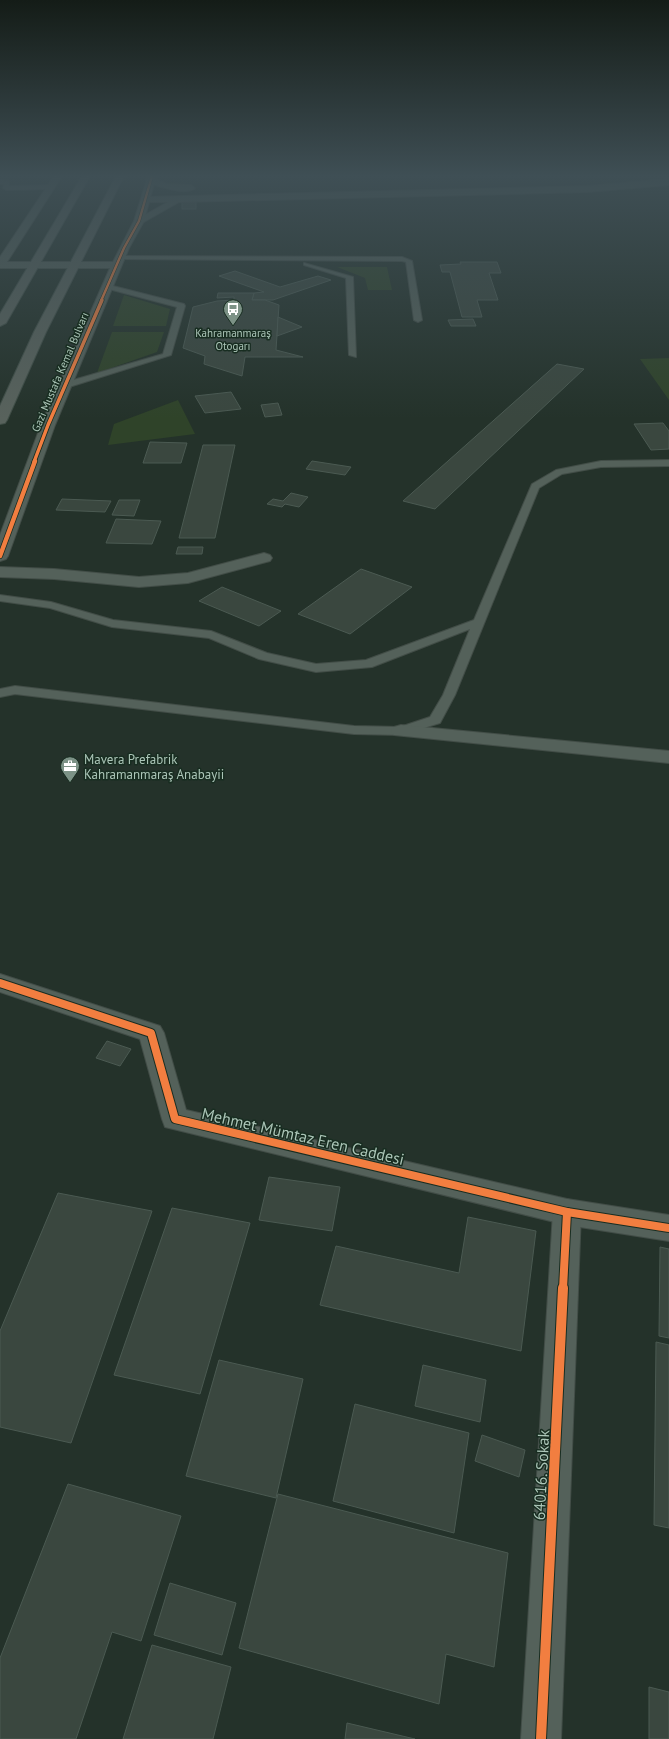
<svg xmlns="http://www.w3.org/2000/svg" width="669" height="1739" viewBox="0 0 669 1739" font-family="'PT Sans',sans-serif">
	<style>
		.green { fill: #2f4329 }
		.building { fill: #3a473f; stroke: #4b5a52 }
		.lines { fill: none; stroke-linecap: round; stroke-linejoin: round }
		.service-casing { stroke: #424d47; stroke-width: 2 }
		.minor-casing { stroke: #424d47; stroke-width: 2 }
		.tertiary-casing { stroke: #424d47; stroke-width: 2 }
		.secondary-casing { stroke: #424d47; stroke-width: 2 }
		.trunk-casing { stroke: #404e47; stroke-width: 2 }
		.service { fill: #54615a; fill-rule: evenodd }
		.minor { fill: #54615a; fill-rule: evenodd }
		.tertiary { fill: #54615a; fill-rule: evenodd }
		.secondary { fill: #525f57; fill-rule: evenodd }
		.trunk { fill: #58625c; fill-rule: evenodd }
		.cycleway-far4-casing { stroke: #182d21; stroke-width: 3.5 }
		.cycleway-far3-casing { stroke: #182d21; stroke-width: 5 }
		.cycleway-far2-casing { stroke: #182d21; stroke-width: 6 }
		.cycleway-far1-casing { stroke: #182d21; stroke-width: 10 }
		.cycleway-casing { stroke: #182d21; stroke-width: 12 }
		.cycleway-far4 { stroke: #f27e40; stroke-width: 2.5 }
		.cycleway-far3 { stroke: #f27e40; stroke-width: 3.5 }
		.cycleway-far2 { stroke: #f27e40; stroke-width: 4.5 }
		.cycleway-far1 { stroke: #f27e40; stroke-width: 8 }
		.cycleway { stroke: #f27e40; stroke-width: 10 }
		.labels { text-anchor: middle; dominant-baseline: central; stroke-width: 3; stroke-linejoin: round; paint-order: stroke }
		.far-poi-label { font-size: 11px; fill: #acc6b8; stroke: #182d21 }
		.far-street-label { font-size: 11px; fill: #acc6b8; stroke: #182d21 }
		.poi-label { font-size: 13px; fill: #acc6b8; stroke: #182d21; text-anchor: start }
		.near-street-label { font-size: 16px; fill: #acc6b8; stroke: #182d21 }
	</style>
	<rect width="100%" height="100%" fill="#24322a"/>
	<g class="green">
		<polygon points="337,267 387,267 392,290 368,290 365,278"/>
		<polygon points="124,295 170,309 166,326 113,326"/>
		<polygon points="112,332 164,332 157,352 97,373"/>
		<polygon points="669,358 669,400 640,359"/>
		<polygon points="178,400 195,434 108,445 114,424"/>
	</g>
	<g class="building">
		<rect x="182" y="202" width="14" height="7"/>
		<polygon points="460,262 497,262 501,273 489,273 498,300 477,300 482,317 462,317 450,272 442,272 440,265 461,264"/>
		<polygon points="235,271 280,287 318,276 331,280 273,300 252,300 254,293 264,292 219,276"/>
		<polygon points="218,293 254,293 252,300 265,300 279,305 276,350 303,357 245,357 242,376 204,364 205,356 183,348 193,307 217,301 234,300 234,297 217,298"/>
		<polygon points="278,317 302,327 277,336"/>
		<polygon points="473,319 476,326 451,326 448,320"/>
		<polygon points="557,364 584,369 435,509 403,501"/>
		<polygon points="231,392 241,409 205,413 195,396"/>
		<polygon points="278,403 282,415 265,417 261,405"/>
		<polygon points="663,423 669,431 669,449 651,450 634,424"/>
		<polygon points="150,442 187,443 181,463 143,463"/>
		<polygon points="203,445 235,445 215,538 179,538"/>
		<polygon points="312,461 351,467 345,475 306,469"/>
		<polygon points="291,493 308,497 299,507 285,504 282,507 267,504 273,499 283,501"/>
		<polygon points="62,499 111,501 105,512 56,510"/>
		<polygon points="119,500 140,500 134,516 112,515"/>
		<polygon points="116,519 161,521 152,544 106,543"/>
		<polygon points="178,547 203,547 202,554 176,554"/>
		<polygon points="361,569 412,587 350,634 298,614"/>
		<polygon points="222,587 281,611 259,626 199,601"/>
		<polygon points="107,1041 131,1049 120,1066 96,1058"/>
		<polygon points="269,1177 340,1187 332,1231 259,1220"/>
		<polygon points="58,1193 152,1211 71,1443 0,1427 0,1331"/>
		<polygon points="172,1208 250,1223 200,1394 114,1375"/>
		<polygon points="468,1217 536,1231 521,1351 320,1305 336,1246 459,1273"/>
		<polygon points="660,1247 669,1249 669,1338 659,1336"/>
		<polygon points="656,1342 669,1345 669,1528 654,1525"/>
		<polygon points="219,1360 303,1379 276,1498 186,1476"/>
		<polygon points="423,1365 486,1380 480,1422 415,1406"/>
		<polygon points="355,1404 469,1433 454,1533 333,1501"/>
		<polygon points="482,1435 525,1450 519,1477 475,1461"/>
		<polygon points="68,1484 181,1516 141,1641 112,1632 76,1739 0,1739 0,1658"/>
		<polygon points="278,1494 508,1553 494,1667 446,1654 439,1704 239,1648"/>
		<polygon points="170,1583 236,1603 222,1655 154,1635"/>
		<polygon points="152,1645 231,1667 213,1739 123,1739"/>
		<polygon points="649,1687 669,1692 669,1739 649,1739"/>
		<polygon points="347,1723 415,1739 345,1739"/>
	</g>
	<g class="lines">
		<defs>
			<g id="service">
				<polygon points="0,180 9,181 9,186 51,185 54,187 51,189 6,190 3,188 4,184 0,184"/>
				<polygon points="120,256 402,257 412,261 422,320 418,322 414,320 406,262 402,261 118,259 117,258"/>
				<polygon points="304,263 353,277 356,357 349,355 346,278 304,265"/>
				<polygon points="105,284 184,304 185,306 171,355 69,387 63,387 63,383 163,354 177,307 105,288"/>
				<polygon points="669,460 669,466 601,467 562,474 539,488 455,695 440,723 401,735 354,734 15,694 0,697 0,689 15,686 354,726 400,727 430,717 443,695 470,629 372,667 316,672 259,659 209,638 112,627 50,608 0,601 0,595 51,602 113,620 211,631 267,653 316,664 366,660 474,620 532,484 556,470 601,461"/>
			</g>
			<g id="minor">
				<polygon points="264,553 270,555 272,558 270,561 188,583 139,587 54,579 0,577 0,567 54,569 139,577 188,573"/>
				<polygon points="401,725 669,751 669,763 394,735 391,731 394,727"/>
				<polygon points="0,974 160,1026 164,1033 186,1110 567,1199 669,1215 669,1241 567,1225 165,1127 162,1119 140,1039 0,992"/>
			</g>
			<g id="tertiary">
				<polygon points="54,176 62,176 7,262 113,262 134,221 148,176 156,176 144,221 129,248 55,425 8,556 6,559 0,561 0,535 41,425 110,268 0,268 0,257"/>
				<polygon points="567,1199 577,1203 581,1212 561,1739 521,1739 553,1212 557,1203"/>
			</g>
			<g id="secondary">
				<path d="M150 177 167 184 191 185 195 188C187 196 157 186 147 182L146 180Z"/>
				<polygon points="669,179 669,185 587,192 179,202 142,223 136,223 134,221 168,202 142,202 141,200 145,197 587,186"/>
			</g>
			<g id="trunk">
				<polygon points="82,176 90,176 6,323 0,326 0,314"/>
				<polygon points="116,176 124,176 46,332 7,420 5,423 0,424 0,406 34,332"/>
			</g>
		</defs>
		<use href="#service" class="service-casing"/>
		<use href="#minor" class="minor-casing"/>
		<use href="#tertiary" class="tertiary-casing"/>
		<use href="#secondary" class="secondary-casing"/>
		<use href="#trunk" class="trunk-casing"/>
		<use href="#service" class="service"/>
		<use href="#minor" class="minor"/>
		<use href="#tertiary" class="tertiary"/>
		<use href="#secondary" class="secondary"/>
		<use href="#trunk" class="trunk"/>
		<defs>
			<polyline id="cycleway-far4" points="101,301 124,248 139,221 152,176"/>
			<polyline id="cycleway-far3" points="34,462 48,425 102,300"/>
			<polyline id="cycleway-far2" points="0,556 35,461"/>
			<g id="cycleway-far1">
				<polyline points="0,983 151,1033 175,1119 567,1212 669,1228"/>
				<polyline points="563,1289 567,1212"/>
			</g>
			<polyline id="cycleway" points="541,1739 563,1288"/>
		</defs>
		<use href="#cycleway-far4" class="cycleway-far4-casing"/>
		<use href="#cycleway-far3" class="cycleway-far3-casing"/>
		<use href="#cycleway-far2" class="cycleway-far2-casing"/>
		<use href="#cycleway-far1" class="cycleway-far1-casing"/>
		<use href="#cycleway" class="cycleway-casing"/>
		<use href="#cycleway-far4" class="cycleway-far4"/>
		<use href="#cycleway-far3" class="cycleway-far3"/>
		<use href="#cycleway-far2" class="cycleway-far2"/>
		<use href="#cycleway-far1" class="cycleway-far1"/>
		<use href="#cycleway" class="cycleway"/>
	</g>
	<linearGradient id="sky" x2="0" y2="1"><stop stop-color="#141c17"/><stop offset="0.42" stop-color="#3f4f55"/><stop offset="1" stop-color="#3f4f55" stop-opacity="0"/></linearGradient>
	<rect width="669" height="419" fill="url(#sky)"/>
	<defs>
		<symbol id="bus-pin" viewBox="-11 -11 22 30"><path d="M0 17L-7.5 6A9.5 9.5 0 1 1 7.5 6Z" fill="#7c9286" stroke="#182d21"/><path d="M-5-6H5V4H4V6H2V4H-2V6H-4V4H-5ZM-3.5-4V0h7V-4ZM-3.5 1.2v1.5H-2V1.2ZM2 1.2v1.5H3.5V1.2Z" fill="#fff"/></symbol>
		<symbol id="office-pin" viewBox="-11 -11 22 30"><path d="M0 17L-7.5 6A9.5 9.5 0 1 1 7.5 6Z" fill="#7c9286" stroke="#182d21"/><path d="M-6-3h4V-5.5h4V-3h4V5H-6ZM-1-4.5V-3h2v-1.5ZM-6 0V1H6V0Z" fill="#fff"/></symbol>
	</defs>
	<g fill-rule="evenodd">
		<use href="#bus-pin" x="222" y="298" width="22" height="30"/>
		<use href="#office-pin" x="59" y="755" width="22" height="30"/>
	</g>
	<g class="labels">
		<g class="far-poi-label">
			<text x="233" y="333">Kahramanmaraş<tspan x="233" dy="13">Otogarı</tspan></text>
		</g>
		<g class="far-street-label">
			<text transform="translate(60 372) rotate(-67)">Gazi Mustafa Kemal Bulvarı</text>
		</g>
		<g class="poi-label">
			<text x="84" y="759">Mavera Prefabrik<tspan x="84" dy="15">Kahramanmaraş Anabayii</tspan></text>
		</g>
		<g class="near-street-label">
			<text transform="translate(303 1136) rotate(13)">Mehmet Mümtaz Eren Caddesi</text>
			<text transform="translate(541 1475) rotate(-87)">64016. Sokak</text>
		</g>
	</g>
</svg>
